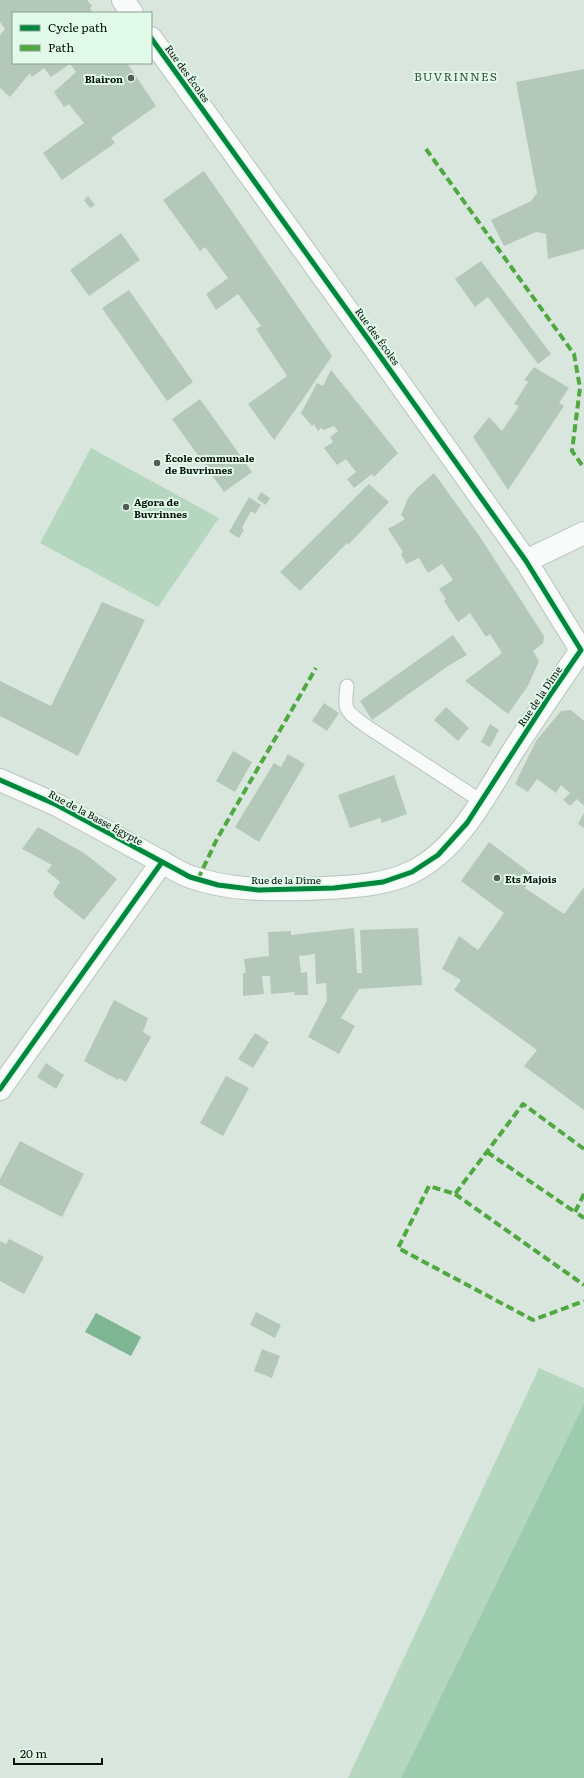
<svg xmlns="http://www.w3.org/2000/svg" width="584" height="1778" viewBox="0 0 584 1778" font-family="Literata,serif">
	<style>
		.green { fill: #b5d7c0 }
		.forest { fill: #9dcbad }
		.water { fill: #7eb592 }
		.building { fill: #b4c8ba }
		.lines { fill: none; stroke-linecap: round; stroke-linejoin: round }
		.service-casing { stroke: #b9c3bc; stroke-width: 15 }
		.minor-casing { stroke: #b9c3bc; stroke-width: 24 }
		.tertiary-casing { stroke: #b9c3bc; stroke-width: 24 }
		.service { stroke: #f9fbfa; stroke-width: 13 }
		.minor { stroke: #f9fbfa; stroke-width: 22 }
		.tertiary { stroke: #f9fbfa; stroke-width: 22 }
		.quiet { stroke: #50a841; stroke-width: 4; stroke-dasharray: 8 4; stroke-linecap: butt }
		.cycleway-casing { stroke: #e0f9e8; stroke-width: 8 }
		.cycleway { stroke: #00873e; stroke-width: 5 }
		.poi-dot { fill: #525c55; stroke: #e0f9e8; stroke-width: 1.5 }
		.labels { text-anchor: middle; dominant-baseline: central; stroke-width: 4; stroke-linejoin: round; paint-order: stroke }
		.street-label { font-size: 10px; fill: #09120c; stroke: #e0f9e8 }
		.poi-label { font-size: 10px; font-weight: bold; fill: #09120c; stroke: #e0f9e8; text-anchor: start }
		.quarter-label { font-size: 12px; letter-spacing: 1px; fill: #3f5345; stroke: #e0f9e8 }
	</style>
	<rect width="100%" height="100%" fill="#d9e6dd"/>
	<g class="green">
		<polygon points="91,448 219,518 158,607 40,543"/>
		<polygon points="539,1368 584,1388 584,1404 401,1778 348,1778"/>
	</g>
	<polygon class="forest" points="584,1404 584,1778 401,1778"/>
	<polygon class="water" points="96,1313 141,1337 131,1356 85,1332"/>
	<g class="building">
		<polygon points="0,0 87,0 92,6 90,8 93,13 13,13 13,63 127,63 156,106 111,138 115,143 62,180 43,153 84,123 69,104 64,107 54,92 76,72 70,64 51,77 44,68 32,77 30,73 10,97 0,88 0,35 5,29 0,22"/>
		<polygon points="584,69 584,249 548,259 546,234 536,232 504,246 491,220 531,201 537,193 516,82"/>
		<polygon points="204,171 332,356 303,399 274,440 248,404 287,376 256,329 261,326 238,294 216,310 206,294 228,278 205,247 200,251 163,200"/>
		<polygon points="88,196 95,205 90,208 84,200"/>
		<polygon points="121,233 140,260 89,296 70,270"/>
		<polygon points="481,261 551,354 538,364 488,297 475,307 455,279"/>
		<polygon points="129,290 193,382 167,401 102,308"/>
		<polygon points="534,367 569,388 559,403 564,406 508,490 473,437 489,417 502,431 519,406 514,404 528,382 524,380"/>
		<polygon points="331,370 398,453 374,477 372,474 354,488 347,479 356,472 346,459 337,465 324,448 333,442 330,437 338,431 334,426 324,430 321,428 318,431 314,424 312,426 301,413 317,383 323,386"/>
		<polygon points="200,399 252,472 224,492 172,419"/>
		<polygon points="434,473 480,537 544,636 543,643 533,651 539,661 528,686 508,714 465,681 502,653 490,634 486,637 470,613 458,622 444,601 446,599 439,589 453,580 442,564 428,573 419,558 406,564 401,554 403,552 388,529 405,519 401,515 408,498 416,489"/>
		<polygon points="369,484 389,502 348,545 347,543 300,591 280,572"/>
		<polygon points="261,492 270,498 266,505 257,499"/>
		<polygon points="249,497 261,505 255,514 251,511 242,528 244,530 239,538 229,532"/>
		<polygon points="102,602 145,620 78,756 0,716 0,681 51,706"/>
		<polygon points="453,635 467,655 451,664 372,720 360,701"/>
		<polygon points="324,703 339,713 327,731 312,721"/>
		<polygon points="446,707 469,728 458,741 434,720"/>
		<polygon points="571,710 584,721 584,806 577,799 570,806 563,800 570,793 561,785 556,793 537,779 528,792 515,784 536,741 561,711"/>
		<polygon points="490,724 499,730 490,747 481,742"/>
		<polygon points="233,751 252,762 235,792 216,781"/>
		<polygon points="288,754 305,764 259,842 235,827 274,763 281,767"/>
		<polygon points="394,775 407,814 382,823 380,818 350,828 338,795"/>
		<polygon points="584,813 584,828 578,824"/>
		<polygon points="38,827 84,853 117,879 84,920 55,897 53,893 60,882 47,871 52,865 22,849"/>
		<polygon points="489,842 533,875 525,888 564,914 584,887 584,1110 524,1066 537,1050 454,990 461,980 442,969 459,936 478,950 504,913 461,881"/>
		<polygon points="354,928 357,973 362,973 360,930 418,928 422,985 359,989 341,1018 355,1026 339,1054 308,1037 327,1000 326,983 316,984 315,954 299,956 301,973 307,972 308,995 294,995 295,992 271,994 270,976 262,976 264,994 243,996 243,973 246,973 244,959 269,956 268,932 291,931 291,935"/>
		<polygon points="114,1000 148,1018 143,1032 151,1037 126,1082 119,1078 118,1080 84,1061"/>
		<polygon points="255,1033 269,1042 253,1068 238,1059"/>
		<polygon points="46,1063 64,1075 56,1089 37,1077"/>
		<polygon points="226,1076 249,1088 223,1136 200,1123"/>
		<polygon points="20,1141 84,1174 62,1217 0,1185 0,1179"/>
		<polygon points="9,1239 44,1257 24,1294 0,1281 0,1241 6,1244"/>
		<polygon points="256,1312 281,1325 275,1338 250,1325"/>
		<polygon points="262,1349 280,1356 272,1378 254,1371"/>
	</g>
	<g class="lines">
		<defs>
			<path id="service" d="M347 686C344 712 345 710 366 726L481 801"/>
			<g id="minor">
				<polyline points="526,561 584,533"/>
				<polyline points="0,780 57,805 162,862"/>
			</g>
			<g id="tertiary">
				<polyline points="123,0 132,13"/>
				<polyline points="151,38 368,339 526,561 584,655"/>
				<path d="M0 1089 162 862C171 867 181 874 191 877 228 890 266 890 305 889 340 887 379 888 412 872 459 849 486 794 513 751 535 717 558 684 581 650"/>
			</g>
		</defs>
		<use href="#service" class="service-casing"/>
		<use href="#minor" class="minor-casing"/>
		<use href="#tertiary" class="tertiary-casing"/>
		<use href="#service" class="service"/>
		<use href="#minor" class="minor"/>
		<use href="#tertiary" class="tertiary"/>
		<g class="quiet">
			<polyline points="426,149 574,354 580,388 572,451 584,468"/>
			<polyline points="198,879 217,839 316,668"/>
			<polyline points="584,1149 523,1104 455,1194 429,1186 398,1248 533,1320 584,1301"/>
			<polyline points="487,1152 575,1212"/>
			<polyline points="455,1194 584,1285"/>
			<polyline points="584,1194 575,1212 584,1218"/>
		</g>
		<defs>
			<g id="cycleway">
				<polyline points="0,780 57,805 190,877 218,885 258,890 334,888 383,882 412,872 438,855 467,823 552,692 581,650 526,561 368,339 151,38"/>
				<polyline points="0,1089 162,862"/>
			</g>
		</defs>
		<use href="#cycleway" class="cycleway-casing"/>
		<use href="#cycleway" class="cycleway"/>
	</g>
	<g class="poi-dot">
		<circle cx="131" cy="78" r="4"/>
		<circle cx="157" cy="463" r="4"/>
		<circle cx="126" cy="507" r="4"/>
		<circle cx="497" cy="878" r="4"/>
	</g>
	<g class="labels">
		<g class="street-label">
			<text transform="translate(188 73) rotate(54)">Rue des Écoles</text>
			<text transform="translate(378 336) rotate(54)">Rue des Écoles</text>
			<text transform="translate(539 696) rotate(-56)">Rue de la Dîme</text>
			<text transform="translate(96 817) rotate(28)">Rue de la Basse Égypte</text>
			<text x="286" y="879">Rue de la Dîme</text>
		</g>
		<g class="poi-label">
			<text x="123" y="78" text-anchor="end">Blairon</text>
			<text x="165" y="457">École communale<tspan x="165" dy="12">de Buvrinnes</tspan></text>
			<text x="134" y="501">Agora de<tspan x="134" dy="12">Buvrinnes</tspan></text>
			<text x="505" y="878">Ets Majois</text>
		</g>
		<g class="quarter-label">
			<text x="456" y="76">BUVRINNES</text>
		</g>
	</g>
	<rect x="12" y="12" width="140" height="52" fill="#e0f9e8" stroke="#8a9d90"/>
	<rect x="20" y="25" width="20" height="6" fill="#00873e" stroke="#8a9d90"/>
	<text x="48" y="32" font-size="12" fill="#09120c">Cycle path</text>
	<rect x="20" y="45" width="20" height="6" fill="#50a841" stroke="#8a9d90"/>
	<text x="48" y="52" font-size="12" fill="#09120c">Path</text>
	<path d="M14 1758v6h88v-6" fill="none" stroke="#09120c" stroke-width="2"/>
	<text x="20" y="1758" font-size="12" fill="#09120c" stroke="#e0f9e8" stroke-width="3" paint-order="stroke">20 m</text>
</svg>
